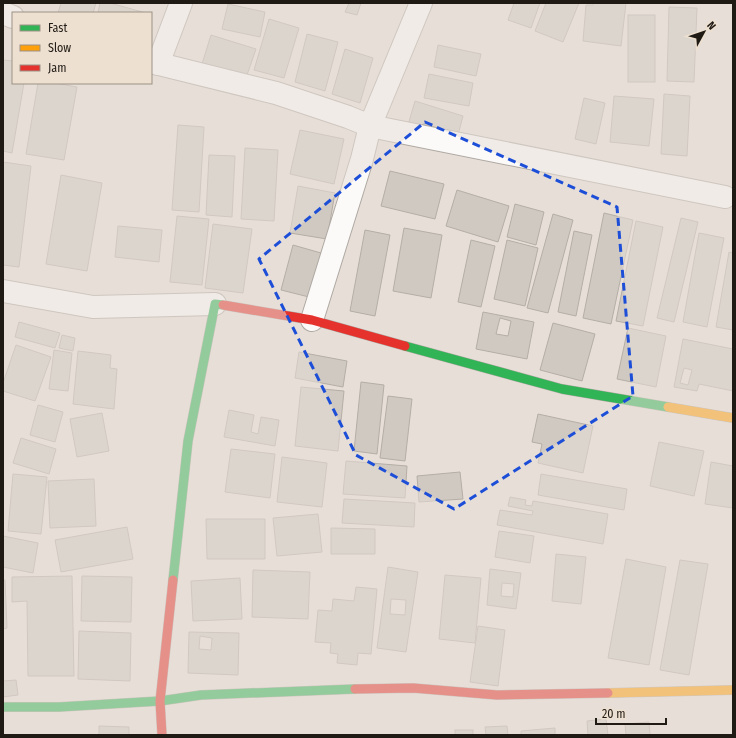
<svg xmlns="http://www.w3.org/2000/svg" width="736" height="738" viewBox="0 0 736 738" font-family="'Fira Sans Condensed',sans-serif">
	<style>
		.building { fill: #cfc9c2; stroke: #b4aea7; fill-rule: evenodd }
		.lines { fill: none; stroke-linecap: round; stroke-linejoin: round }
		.street-casing { stroke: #afa9a3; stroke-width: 24 }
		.fast-casing { stroke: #afa9a3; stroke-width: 10 }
		.slow-casing { stroke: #afa9a3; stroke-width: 10 }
		.jam-casing { stroke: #afa9a3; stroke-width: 10 }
		.street { stroke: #fbfaf9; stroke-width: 22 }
		.fast { stroke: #30b455; stroke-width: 9 }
		.slow { stroke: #ff9f0a; stroke-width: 9 }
		.jam { stroke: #e5322d; stroke-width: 9 }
		.marked { fill: none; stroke: #1d4ed8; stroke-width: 3; stroke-dasharray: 8 5; stroke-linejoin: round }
	</style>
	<rect width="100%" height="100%" fill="#e7dfd7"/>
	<g class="building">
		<polygon points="61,3 96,3 93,13 58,13"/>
		<polygon points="100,3 110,3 146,13 98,13"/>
		<polygon points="349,3 361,3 357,15 345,12"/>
		<polygon points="514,3 540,3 531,28 508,20"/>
		<polygon points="546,3 579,3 563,42 535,31"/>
		<polygon points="593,3 626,3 621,46 583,41 586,5 593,5"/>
		<polygon points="228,4 265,12 260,37 222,29"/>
		<polygon points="669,7 697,8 694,82 667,81"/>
		<rect x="628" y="15" width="27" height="67"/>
		<polygon points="269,19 299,28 284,78 254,70"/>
		<polygon points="307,34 338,42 325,91 295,82"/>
		<polygon points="211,35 256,49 246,78 202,64"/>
		<polygon points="438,45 481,54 476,76 434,67"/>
		<polygon points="345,49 373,58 360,103 332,94"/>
		<polygon points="3,60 13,61 13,83 24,83 12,153 3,151"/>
		<polygon points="429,74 473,83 469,106 424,98"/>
		<polygon points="38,83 55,83 77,87 64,160 26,154"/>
		<polygon points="664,94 690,96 687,156 661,154"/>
		<polygon points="614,96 654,99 649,146 610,142"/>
		<polygon points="584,98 605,103 596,144 575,139"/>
		<polygon points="415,101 463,116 457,139 408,125"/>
		<polygon points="178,125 204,127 199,212 172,210"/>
		<polygon points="300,130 344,139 334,184 290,174"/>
		<polygon points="245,148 278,150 274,221 241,219"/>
		<polygon points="209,155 235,156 232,217 206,215"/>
		<polygon points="3,162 31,166 19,267 3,265"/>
		<polygon points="390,171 444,184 435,219 381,206"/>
		<polygon points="61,175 102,183 87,271 46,264"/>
		<polygon points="298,186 335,193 327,239 290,233"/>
		<polygon points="457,190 509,206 498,242 446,226"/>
		<polygon points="515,204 544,212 536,245 507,237"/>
		<polygon points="604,213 633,220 611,324 583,318"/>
		<polygon points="553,214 573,220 548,313 527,308"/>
		<polygon points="177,216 209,219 202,285 170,282"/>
		<polygon points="681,218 698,222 674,322 657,318"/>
		<polygon points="636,221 663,227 643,326 616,321"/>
		<polygon points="213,224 252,229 243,293 205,288"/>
		<polygon points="118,226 162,230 159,262 115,257"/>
		<polygon points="404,228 442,235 431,298 393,291"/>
		<polygon points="365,230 390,235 375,316 350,311"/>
		<polygon points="574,231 592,235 576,316 558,312"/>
		<polygon points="699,233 724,238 707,327 683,322"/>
		<polygon points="471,240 495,246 481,307 458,302"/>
		<polygon points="507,240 538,248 525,306 494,299"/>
		<polygon points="293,245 328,255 317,299 281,290"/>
		<polygon points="729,252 733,253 733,330 716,327"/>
		<path d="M483 312 534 322 527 359 476 349ZM500 318 511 321 508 336 496 334Z"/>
		<polygon points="19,322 60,333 55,348 15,337"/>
		<polygon points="553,323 595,334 582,381 540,370"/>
		<polygon points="628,328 666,336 656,387 617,379"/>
		<polygon points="62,335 75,338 73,351 59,348"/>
		<path d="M683 339 733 349V391L699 384 697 391 674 387ZM684 368 692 370 688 385 680 383Z"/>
		<polygon points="16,345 51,357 35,401 3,391 3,383"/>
		<polygon points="54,350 72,353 68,391 49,389"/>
		<polygon points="78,351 111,355 110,368 117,369 114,409 73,404"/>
		<polygon points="299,352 347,361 343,387 295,378"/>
		<polygon points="361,382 384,385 377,454 354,451"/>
		<polygon points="301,387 344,391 338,451 295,446"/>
		<polygon points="388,396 412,399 405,461 380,458"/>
		<polygon points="38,405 63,412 55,442 30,435"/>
		<polygon points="229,410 254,415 251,432 258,434 261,417 279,420 275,446 224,437"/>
		<polygon points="102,413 109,451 77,457 70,419"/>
		<polygon points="538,414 593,426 583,473 538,463 542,444 532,442"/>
		<polygon points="21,438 56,449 49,474 13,463"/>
		<polygon points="659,442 704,451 694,496 650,486"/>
		<polygon points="231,449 275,454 270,498 225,492"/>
		<polygon points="282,457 327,463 322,507 277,502"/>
		<polygon points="346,461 407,466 405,498 343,494"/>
		<polygon points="711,462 733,466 733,508 705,504"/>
		<polygon points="460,472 463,499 419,502 417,476"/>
		<polygon points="13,474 47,477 41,534 8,531"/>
		<polygon points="541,474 627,489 624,510 538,495"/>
		<polygon points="94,479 96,526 50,528 48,481"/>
		<polygon points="510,497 526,500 525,505 532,506 533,501 608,514 603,544 497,525 500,510 532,515 533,511 508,506"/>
		<polygon points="344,499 415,503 414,527 342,523"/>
		<polygon points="318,514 322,552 277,556 273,518"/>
		<polygon points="206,519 265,519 265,559 207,559"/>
		<polygon points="127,527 133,559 61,572 55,540"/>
		<polygon points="331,528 375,529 375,554 331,554"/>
		<polygon points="499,531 534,536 530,563 495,557"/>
		<polygon points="3,536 38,543 33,573 3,567"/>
		<polygon points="556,554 586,557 581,604 552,601"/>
		<polygon points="626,559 666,567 649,665 608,658"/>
		<polygon points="680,560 708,564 689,675 660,670"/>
		<path d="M388 567 418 572 406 652 377 648ZM391 599 406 600 405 615 390 614Z"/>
		<path d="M490 569 521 573 516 609 487 605ZM502 583 514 584 513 597 501 596Z"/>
		<polygon points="253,570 310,572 308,619 252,617"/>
		<polygon points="445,575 481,578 475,643 439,639"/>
		<polygon points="72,576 74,676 28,676 27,601 12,602 12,577"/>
		<polygon points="82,576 132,577 131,622 81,621"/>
		<polygon points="240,578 242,619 193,621 191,581"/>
		<polygon points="3,580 5,580 7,628 3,629"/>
		<polygon points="356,587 377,589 371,654 358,653 357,665 337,663 338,654 330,653 331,643 315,642 318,610 332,611 333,599 354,601"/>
		<polygon points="478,626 505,630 498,686 470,682"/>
		<polygon points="79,631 131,633 130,681 78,679"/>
		<path d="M189 632 239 633 238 675 188 673ZM200 636 212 638 211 650 199 649Z"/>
		<polygon points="16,680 18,695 3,697 3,681"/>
		<polygon points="606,719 608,735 588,735 587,721"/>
		<polygon points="649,722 650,735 626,735 625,724"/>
		<polygon points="99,726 129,727 129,735 99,735"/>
		<polygon points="507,726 508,735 486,735 485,727"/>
		<polygon points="555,728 555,735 521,735 521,731"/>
		<rect x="455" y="730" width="18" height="5"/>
	</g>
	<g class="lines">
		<defs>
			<g id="street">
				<polyline points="421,3 370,126 725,197"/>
				<polyline points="3,13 13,17"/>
				<polyline points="151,62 276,93 348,117 370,126 362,159 312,320"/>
				<polyline points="158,64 181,3"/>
				<polyline points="3,291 93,307 215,304"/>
			</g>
			<g id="fast">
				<polyline points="405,346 562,389 668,407"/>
				<polyline points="173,580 188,441 215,304 223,305"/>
				<polyline points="3,707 59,707 160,701 201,695 355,689"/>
			</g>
			<g id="slow">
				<polyline points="668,407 733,418"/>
				<polyline points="608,693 733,690"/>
			</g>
			<g id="jam">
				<polyline points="223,305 312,320 405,346"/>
				<polyline points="355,689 413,688 497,695 608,693"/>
				<polyline points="162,735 160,701 173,580"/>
			</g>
		</defs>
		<use href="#street" class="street-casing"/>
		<use href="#fast" class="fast-casing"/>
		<use href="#slow" class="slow-casing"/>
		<use href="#jam" class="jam-casing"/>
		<use href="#street" class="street"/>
		<use href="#fast" class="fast"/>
		<use href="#slow" class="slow"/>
		<use href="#jam" class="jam"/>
	</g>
	<path d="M0 0H736V738H0ZM425 122 617 207 633 396 454 509 356 455 259 259Z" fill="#e7dfd7" fill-opacity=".55" fill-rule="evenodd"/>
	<path class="marked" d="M425 122 617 207 633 396 454 509 356 455 259 259Z"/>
	<rect width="736" height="738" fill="none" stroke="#1f1a14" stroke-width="8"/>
	<rect x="12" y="12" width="140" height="72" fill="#eee0d0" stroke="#9b9185"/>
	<rect x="20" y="25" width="20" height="6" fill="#30b455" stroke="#9b9185"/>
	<text x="48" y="32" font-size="12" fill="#1f1a14">Fast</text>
	<rect x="20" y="45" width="20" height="6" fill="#ff9f0a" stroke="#9b9185"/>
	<text x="48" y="52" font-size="12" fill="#1f1a14">Slow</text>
	<rect x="20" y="65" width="20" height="6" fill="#e5322d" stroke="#9b9185"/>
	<text x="48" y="72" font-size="12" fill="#1f1a14">Jam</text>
	<g transform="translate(704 32) rotate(50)" stroke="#eee0d0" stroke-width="3" paint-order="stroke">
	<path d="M0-3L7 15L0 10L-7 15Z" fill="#1f1a14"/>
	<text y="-6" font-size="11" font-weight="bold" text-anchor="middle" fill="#1f1a14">N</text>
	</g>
	<path d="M596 718v6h70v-6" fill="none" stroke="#1f1a14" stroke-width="2"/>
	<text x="602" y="718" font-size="12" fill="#1f1a14" stroke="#eee0d0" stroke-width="3" paint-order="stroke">20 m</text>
</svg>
